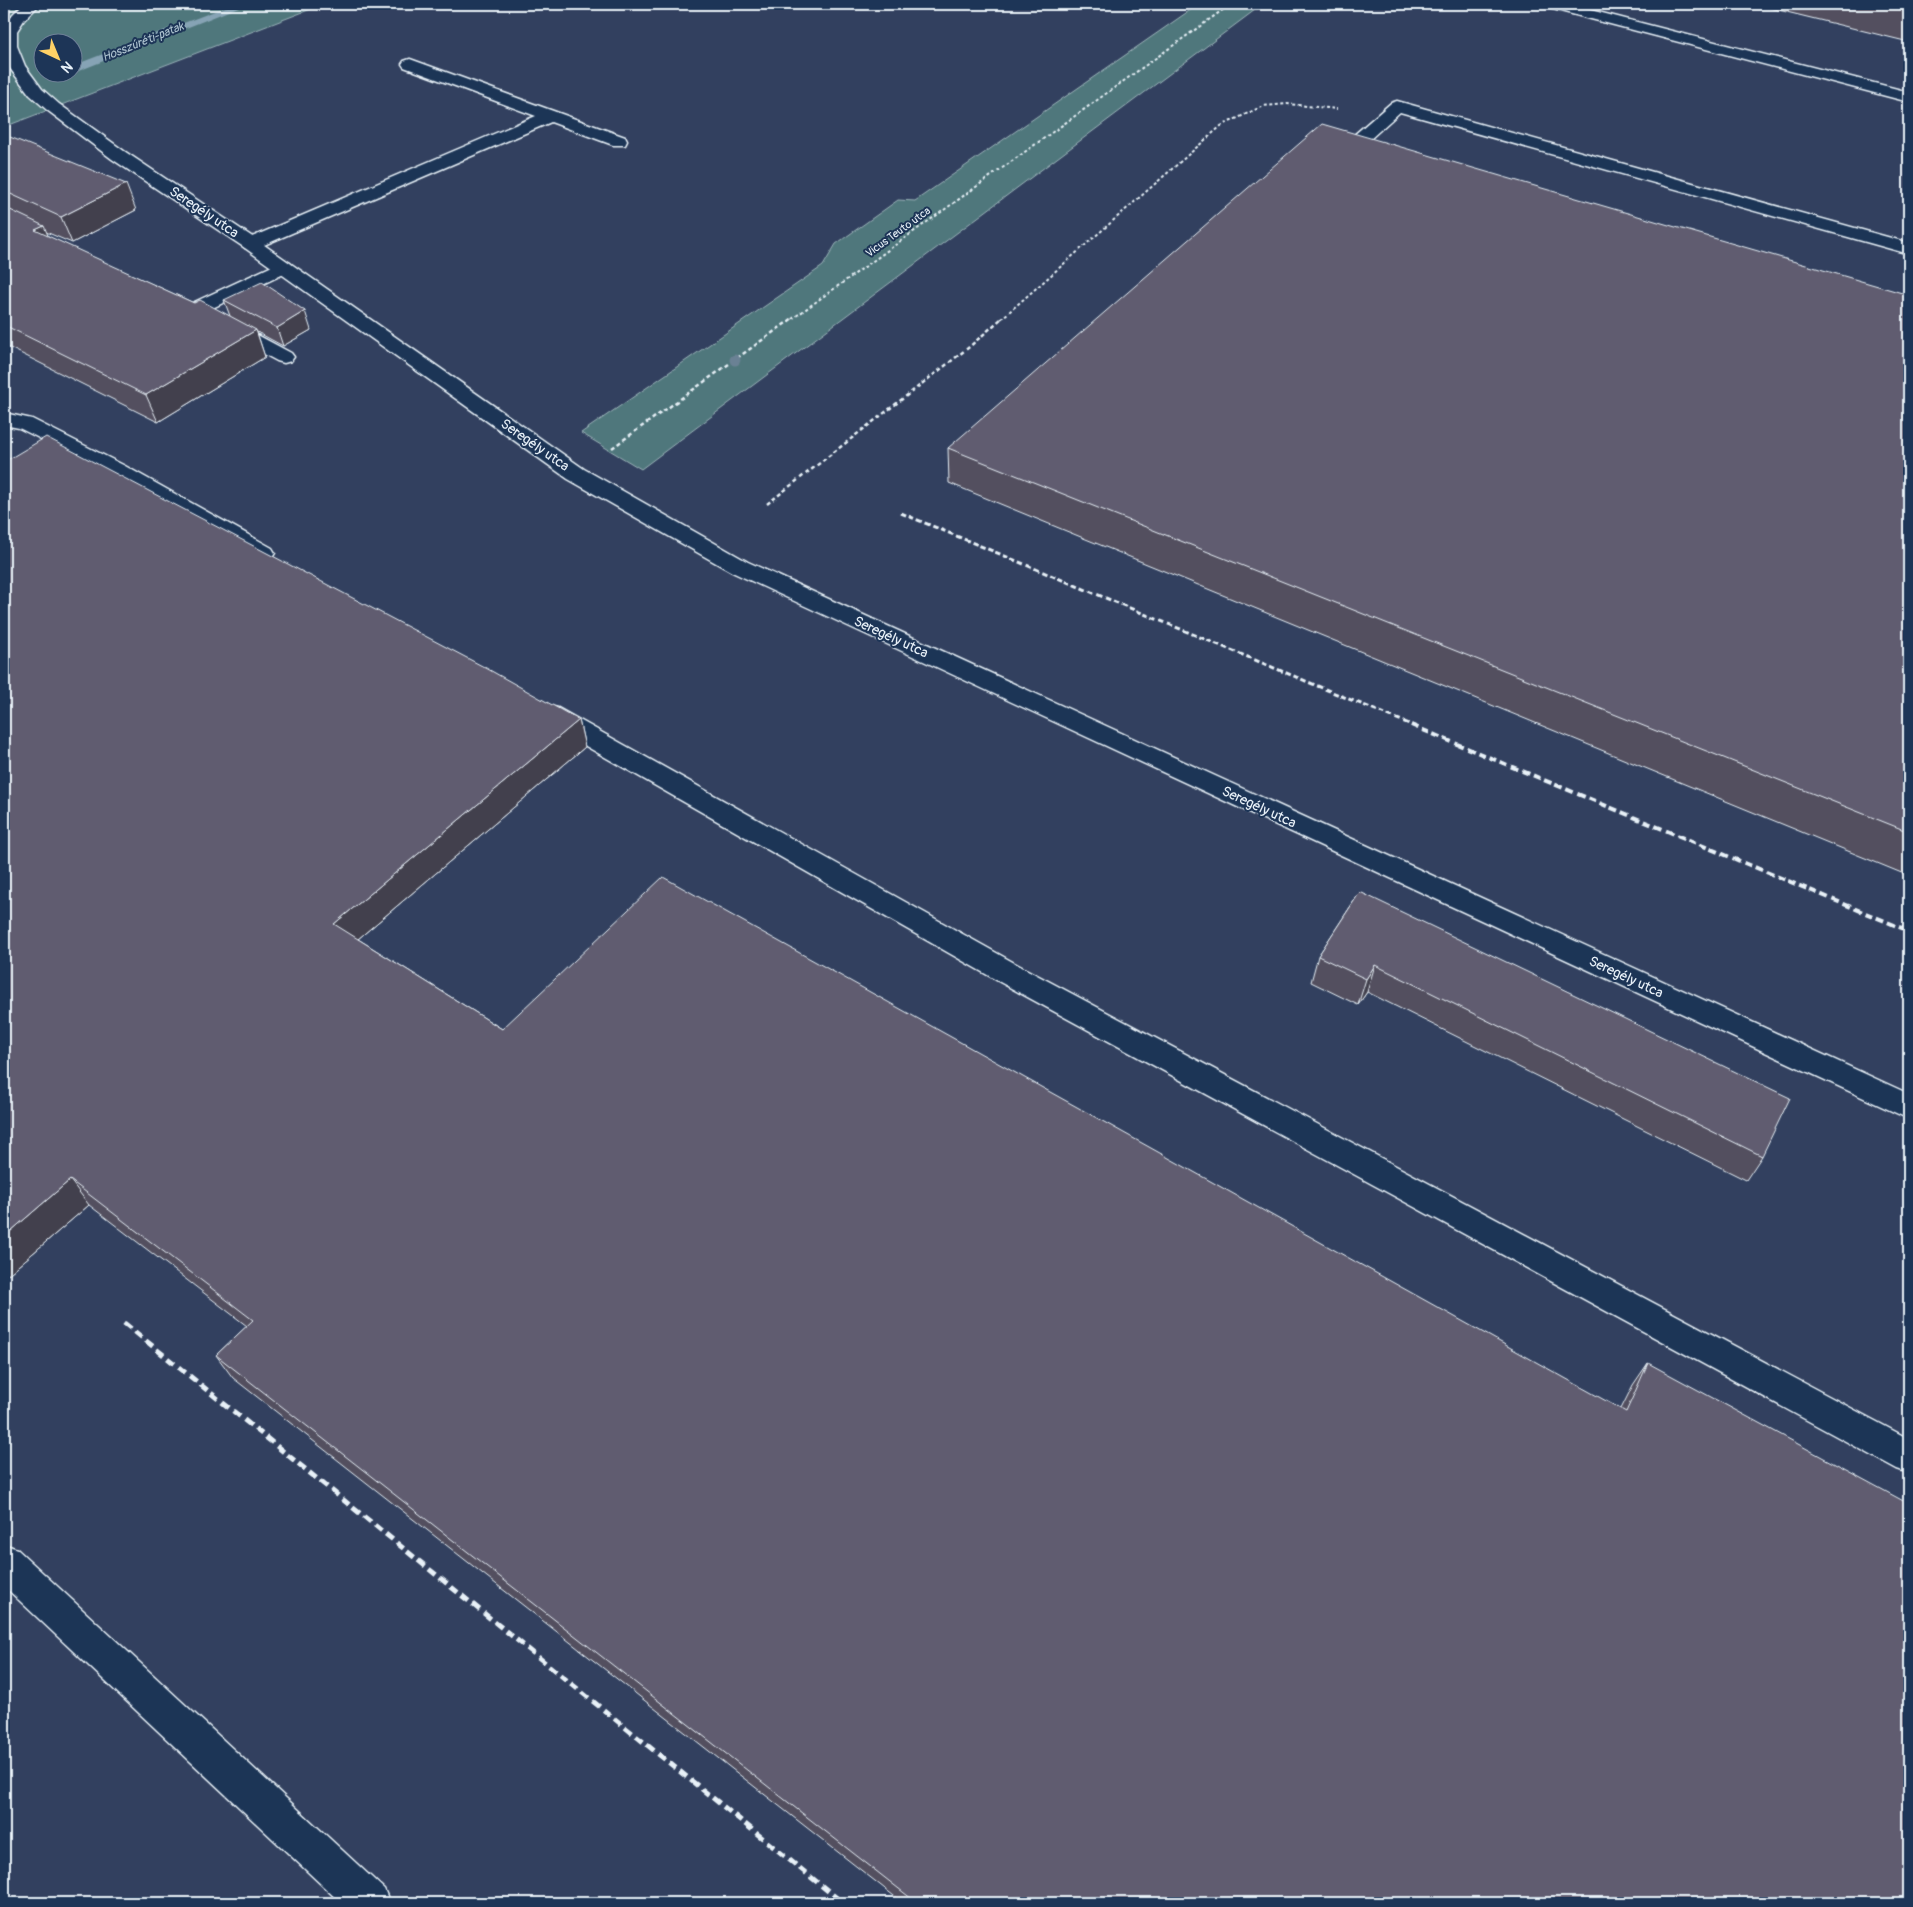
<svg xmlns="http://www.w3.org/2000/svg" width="1913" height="1907" viewBox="0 0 1913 1907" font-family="Pangolin,sans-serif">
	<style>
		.built { fill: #31415e }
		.green { fill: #4f777b; stroke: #9cb4ba; fill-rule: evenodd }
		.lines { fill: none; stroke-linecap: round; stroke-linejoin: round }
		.stream { fill: #86a3b5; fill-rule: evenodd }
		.lane-casing { stroke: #e8f1f8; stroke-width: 3 }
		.street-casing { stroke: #e8f1f8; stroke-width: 3 }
		.path-far1 { stroke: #e8f1f8; stroke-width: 2; stroke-dasharray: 3 2.5; stroke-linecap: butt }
		.path { stroke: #e8f1f8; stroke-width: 2.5; stroke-dasharray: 4 3; stroke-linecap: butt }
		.lane { fill: #1d3557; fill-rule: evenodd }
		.street { fill: #1d3557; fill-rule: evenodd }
		.rail-far2 { stroke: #e8f1f8; stroke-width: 3; stroke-dasharray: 5.5 3; stroke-linecap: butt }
		.rail-far1 { stroke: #e8f1f8; stroke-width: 4; stroke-dasharray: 8 4; stroke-linecap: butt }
		.rail { stroke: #e8f1f8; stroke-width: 5; stroke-dasharray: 9 5; stroke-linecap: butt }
		.tree { fill: #6b8194 }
		.wall { fill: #534f5f; stroke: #e8f1f8 }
		.shaded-wall { fill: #43404e; stroke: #e8f1f8 }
		.building { fill: #605c6f; stroke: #e8f1f8 }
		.labels { text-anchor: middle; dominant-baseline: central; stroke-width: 4; stroke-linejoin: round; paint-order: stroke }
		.far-street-label { font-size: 11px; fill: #e8f1f8; stroke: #1d3557 }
		.far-water-label { font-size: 12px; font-style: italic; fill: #afc4d1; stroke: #1d3557 }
		.street-label { font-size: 14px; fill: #e8f1f8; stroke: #1d3557 }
	</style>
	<rect width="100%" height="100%" fill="#1d3557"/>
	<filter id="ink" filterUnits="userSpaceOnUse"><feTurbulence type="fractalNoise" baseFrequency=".02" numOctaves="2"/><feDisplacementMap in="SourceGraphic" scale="10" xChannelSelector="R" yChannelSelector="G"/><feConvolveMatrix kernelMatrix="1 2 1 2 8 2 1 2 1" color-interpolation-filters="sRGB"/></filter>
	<g filter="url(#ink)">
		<polygon class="built" points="324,4 1909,4 1909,1903 4,1903 4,127"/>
		<g class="green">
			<path d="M4 4H324L4 127ZM42 42H72V72H42Z"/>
			<polygon points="1199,4 1263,4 641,469 581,433 823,266 836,244 898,200 915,201"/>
		</g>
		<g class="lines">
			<polygon class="stream" points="233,4 246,4 76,72 70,72 72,72 72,66"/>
			<defs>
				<g id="lane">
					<polygon points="1542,4 1567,4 1909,92 1909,102 1545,7"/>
					<polygon points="410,59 625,137 627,141 625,145 613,145 551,122 257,248 251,249 245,248 242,244 245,240 536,116 404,67 402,64 404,61"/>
					<polygon points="1397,101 1909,243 1909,254 1400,112 1358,150 1346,150 1344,146 1346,142 1391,103"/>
					<polygon points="283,261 290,263 292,267 290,271 202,313 195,315 188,313 185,309 188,305"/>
					<polygon points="228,321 235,323 291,353 294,357 291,361 284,363 277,361 221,331 218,327 221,323"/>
					<polygon points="4,413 32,419 125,466 272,548 275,553 272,558 264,560 256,558 111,474 19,428 4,425"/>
					<polygon points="549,706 558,708 1018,965 1909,1439 1909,1473 1897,1469 998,981 540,720 537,714 540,708"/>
					<polygon points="4,1544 17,1549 384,1889 390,1903 341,1903 4,1586"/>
				</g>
				<polygon id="street" points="23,4 40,4 24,20 17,31 17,46 25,66 42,89 59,104 124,151 257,240 584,469 748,562 1909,1094 1909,1119 732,572 568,479 245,248 112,159 47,110 30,95 9,67 4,53 4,27 13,14"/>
			</defs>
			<use href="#lane" class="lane-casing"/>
			<use href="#street" class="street-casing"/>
			<g class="path-far1">
				<polyline points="792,319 1231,4"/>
				<polyline points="1001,319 1221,126 1263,106 1287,104 1337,109"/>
			</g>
			<g class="path">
				<polyline points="612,448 793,318"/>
				<polyline points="767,504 968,348 1002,318"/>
			</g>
			<use href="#lane" class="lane"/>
			<use href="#street" class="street"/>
			<polyline class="rail-far2" points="901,513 1414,726"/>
			<polyline class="rail-far1" points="1411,725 1909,931"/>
			<polyline class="rail" points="124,1323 843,1903"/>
		</g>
		<circle class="tree" cx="735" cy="360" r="5.5"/>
		<g class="wall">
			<polygon points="1754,4 1909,4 1909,42"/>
			<polygon points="4,136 136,210 72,243 46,232 48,237 194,303 230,316 224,300 311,330 283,346 257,332 265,357 158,422 4,345"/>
			<polygon points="1909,295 1909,876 949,483 948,448"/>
			<polygon points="4,462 579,720 585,747 358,939 502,1029 1621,1409 1633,1385 1648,1363 1909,1903 903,1903 233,1378 216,1355 247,1326 89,1205 4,1278"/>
			<polygon points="1360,892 1762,1156 1746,1180 1367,992 1358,1005 1311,982 1318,956"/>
		</g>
		<g class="shaded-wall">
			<polygon points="126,184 136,210 72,243 61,217"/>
			<polygon points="44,226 55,252 35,230"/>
			<polygon points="305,311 311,330 283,346 277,328"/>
			<polygon points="256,330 265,357 158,422 146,395"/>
			<polygon points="579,720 585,747 345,950 334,924"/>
			<polygon points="1375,965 1367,992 1358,1005 1366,979"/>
			<polygon points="70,1180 89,1205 4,1278 4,1237"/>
		</g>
		<g class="building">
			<polygon points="1895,4 1909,4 1909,7"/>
			<polygon points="1322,124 1909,295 1909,832 948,448"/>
			<polygon points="5,135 126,184 61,217 4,191 4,136"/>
			<polygon points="4,207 44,226 35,230 194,303 200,300 256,330 146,395 4,325"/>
			<polygon points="262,282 305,311 277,328 224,300"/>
			<polygon points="46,437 486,668 579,720 334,924 502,1029 663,877 1626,1412 1648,1363 1909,1504 1909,1903 917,1903 216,1355 253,1320 70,1180 4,1237 4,462"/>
			<polygon points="1360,892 1790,1098 1762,1156 1375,965 1366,979 1318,956"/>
		</g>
	</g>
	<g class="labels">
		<g class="far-street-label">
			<text transform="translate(898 232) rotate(-36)">Vicus Teuto utca</text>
		</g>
		<g class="far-water-label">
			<text transform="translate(143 42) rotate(-22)">Hosszúréti-patak</text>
		</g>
		<g class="street-label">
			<text transform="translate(204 212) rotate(34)">Seregély utca</text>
			<text transform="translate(535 445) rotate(35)">Seregély utca</text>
			<text transform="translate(891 637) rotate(25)">Seregély utca</text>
			<text transform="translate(1259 807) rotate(25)">Seregély utca</text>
			<text transform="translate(1626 977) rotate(25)">Seregély utca</text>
		</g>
	</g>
	<rect width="1913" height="1907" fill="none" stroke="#1d3557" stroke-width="20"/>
	<rect x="10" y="10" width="1893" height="1887" fill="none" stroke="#e8f1f8" stroke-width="2" filter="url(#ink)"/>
	<g transform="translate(58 58) rotate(136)"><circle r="24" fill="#1d3557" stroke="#6e8097"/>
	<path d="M0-4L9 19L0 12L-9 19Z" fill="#ffd166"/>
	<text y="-8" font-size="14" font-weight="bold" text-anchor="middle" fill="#e8f1f8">N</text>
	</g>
</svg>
